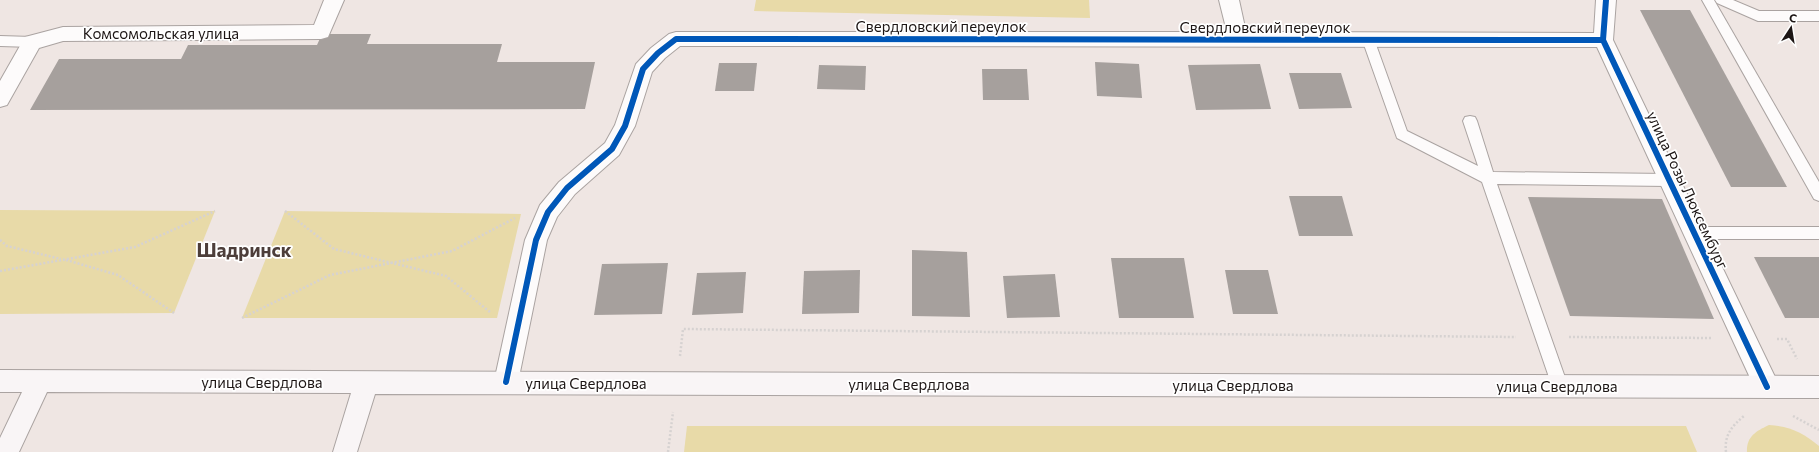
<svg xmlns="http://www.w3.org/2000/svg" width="1819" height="452" viewBox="0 0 1819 452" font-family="Commissioner,sans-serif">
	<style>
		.green { fill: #e8daa8 }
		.building { fill: #a6a09d }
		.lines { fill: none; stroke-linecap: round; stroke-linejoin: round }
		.service-casing { stroke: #aaa3a1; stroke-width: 2 }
		.minor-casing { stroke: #aaa3a1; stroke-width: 2 }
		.secondary-casing { stroke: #aaa3a1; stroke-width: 2 }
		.path { stroke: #d6d2d1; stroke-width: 2.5; stroke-dasharray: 2 2; stroke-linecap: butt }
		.service { fill: #fdfbfb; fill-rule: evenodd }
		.minor { fill: #fdfbfb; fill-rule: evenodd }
		.secondary { fill: #f9f5f6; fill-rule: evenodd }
		.cycleway-casing { stroke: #fff; stroke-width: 8 }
		.cycleway { stroke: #0057b8; stroke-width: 6 }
		.labels { text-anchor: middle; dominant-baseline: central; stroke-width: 3.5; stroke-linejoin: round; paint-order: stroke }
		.street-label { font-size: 15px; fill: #1d1615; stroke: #fff }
		.district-label { font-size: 19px; font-weight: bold; fill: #4d3e3a; stroke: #fff }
	</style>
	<rect width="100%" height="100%" fill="#efe6e3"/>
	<g class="green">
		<polygon points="756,0 1089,0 1090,18 754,11"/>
		<polygon points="0,210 215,211 174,313 0,314"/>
		<polygon points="285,211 521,214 497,318 242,318"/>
		<path d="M1769 425C1789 426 1804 433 1819 446V452H1747C1746 437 1756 431 1769 425Z"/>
		<polygon points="687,426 1686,426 1697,452 684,452"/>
	</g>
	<g class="building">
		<polygon points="1640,10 1690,10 1787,187 1731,187"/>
		<polygon points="322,34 371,34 367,44 502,44 497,62 595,62 585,109 30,110 59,59 181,59 188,45 317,45"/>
		<polygon points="1095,62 1139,64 1142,98 1097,96"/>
		<polygon points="719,63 757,63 754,91 715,91"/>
		<polygon points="1260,64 1271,109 1196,110 1188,65"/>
		<polygon points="819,65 866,66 865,90 817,89"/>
		<polygon points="982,69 1027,69 1029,100 983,100"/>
		<polygon points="1289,73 1341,73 1352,108 1299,109"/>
		<polygon points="1289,196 1342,196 1353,236 1299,236"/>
		<polygon points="1528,197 1662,199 1714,319 1570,316"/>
		<polygon points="912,250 967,252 970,317 912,316"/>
		<polygon points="1754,257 1819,257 1819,318 1785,318"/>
		<polygon points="1111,258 1184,258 1194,318 1119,318"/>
		<polygon points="668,263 662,314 594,315 602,264"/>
		<polygon points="860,270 859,313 802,314 804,271"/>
		<polygon points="1225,270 1268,270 1278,314 1233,314"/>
		<polygon points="746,272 743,313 692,315 697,273"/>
		<polygon points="1055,274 1060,317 1007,318 1003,276"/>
	</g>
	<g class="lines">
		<defs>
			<g id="service">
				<polygon points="1702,0 1714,0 1819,182 1819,201 1814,199"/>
				<polygon points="1715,0 1733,0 1759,11 1819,11 1819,21 1758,21 1717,3"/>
				<polygon points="1368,34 1372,36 1374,39 1407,131 1478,166 1463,121 1465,117 1470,116 1475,117 1477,121 1493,172 1668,174 1673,176 1675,180 1673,184 1668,186 1497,184 1568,386 1565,391 1560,393 1555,391 1552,386 1482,182 1397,138 1362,39 1364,36"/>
				<polygon points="0,36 32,37 36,39 38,42 36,45 32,47 0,46"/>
				<polygon points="1694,227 1819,227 1819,239 1694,239 1689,237 1687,233 1689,229"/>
			</g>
			<g id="minor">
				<polygon points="324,0 344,0 328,37 321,39 63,41 39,48 7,105 0,107 0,81 25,37 63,27 314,25"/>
				<polygon points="1219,0 1239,0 1246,32 1594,33 1596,0 1616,0 1613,40 1776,379 1779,387 1776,395 1767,398 1758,395 1597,47 680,46 665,58 652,72 635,126 619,155 575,194 557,217 547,240 518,382 515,390 506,393 497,390 494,382 525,240 540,205 559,182 605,143 615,125 636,64 651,48 669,34 676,32 1227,32"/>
			</g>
			<polygon id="secondary" points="0,370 1819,376 1819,398 375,394 357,452 333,452 351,393 47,392 19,452 0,452 0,438 22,392 0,392"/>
		</defs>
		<use href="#service" class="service-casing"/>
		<use href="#minor" class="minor-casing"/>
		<use href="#secondary" class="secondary-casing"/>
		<g class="path">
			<polyline points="285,211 334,249 446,276 491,313"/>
			<polyline points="0,240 7,246 61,259"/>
			<polyline points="66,260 118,275 174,313"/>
			<polyline points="0,271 135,247 215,211"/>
			<polyline points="242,318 330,275 452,251 515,218"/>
			<polyline points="1569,337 1712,338"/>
			<polyline points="1777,339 1787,339 1797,359"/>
			<polyline points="680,356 683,329 1516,337"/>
			<polyline points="1793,416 1819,430"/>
			<polyline points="668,452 673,412"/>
			<path d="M1726 452C1724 435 1732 426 1744 416"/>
		</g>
		<use href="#service" class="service"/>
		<use href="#minor" class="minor"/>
		<use href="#secondary" class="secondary"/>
		<defs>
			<g id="cycleway">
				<polyline points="1606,0 1603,40 1767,387"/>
				<polyline points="506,382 536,240 548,212 567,188 612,149 625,126 643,69 658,53 676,39 1603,40"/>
			</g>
		</defs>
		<use href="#cycleway" class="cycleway-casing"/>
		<use href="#cycleway" class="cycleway"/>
	</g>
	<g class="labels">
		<g class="street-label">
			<text x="941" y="26">Свердловский переулок</text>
			<text x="1265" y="27">Свердловский переулок</text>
			<text x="161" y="33">Комсомольская улица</text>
			<text transform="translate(1688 190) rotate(65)">улица Розы Люксембург</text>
			<text x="262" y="382">улица Свердлова</text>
			<text x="586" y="383">улица Свердлова</text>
			<text x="909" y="384">улица Свердлова</text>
			<text x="1233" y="385">улица Свердлова</text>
			<text x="1557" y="386">улица Свердлова</text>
		</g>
		<g class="district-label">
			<text x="244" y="249">Шадринск</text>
		</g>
	</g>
	<g transform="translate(1791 28) rotate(12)" stroke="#ffffff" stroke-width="3" paint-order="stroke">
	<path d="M0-3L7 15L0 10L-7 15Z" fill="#1d1615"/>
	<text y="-6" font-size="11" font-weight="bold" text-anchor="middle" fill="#1d1615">С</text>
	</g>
</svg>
